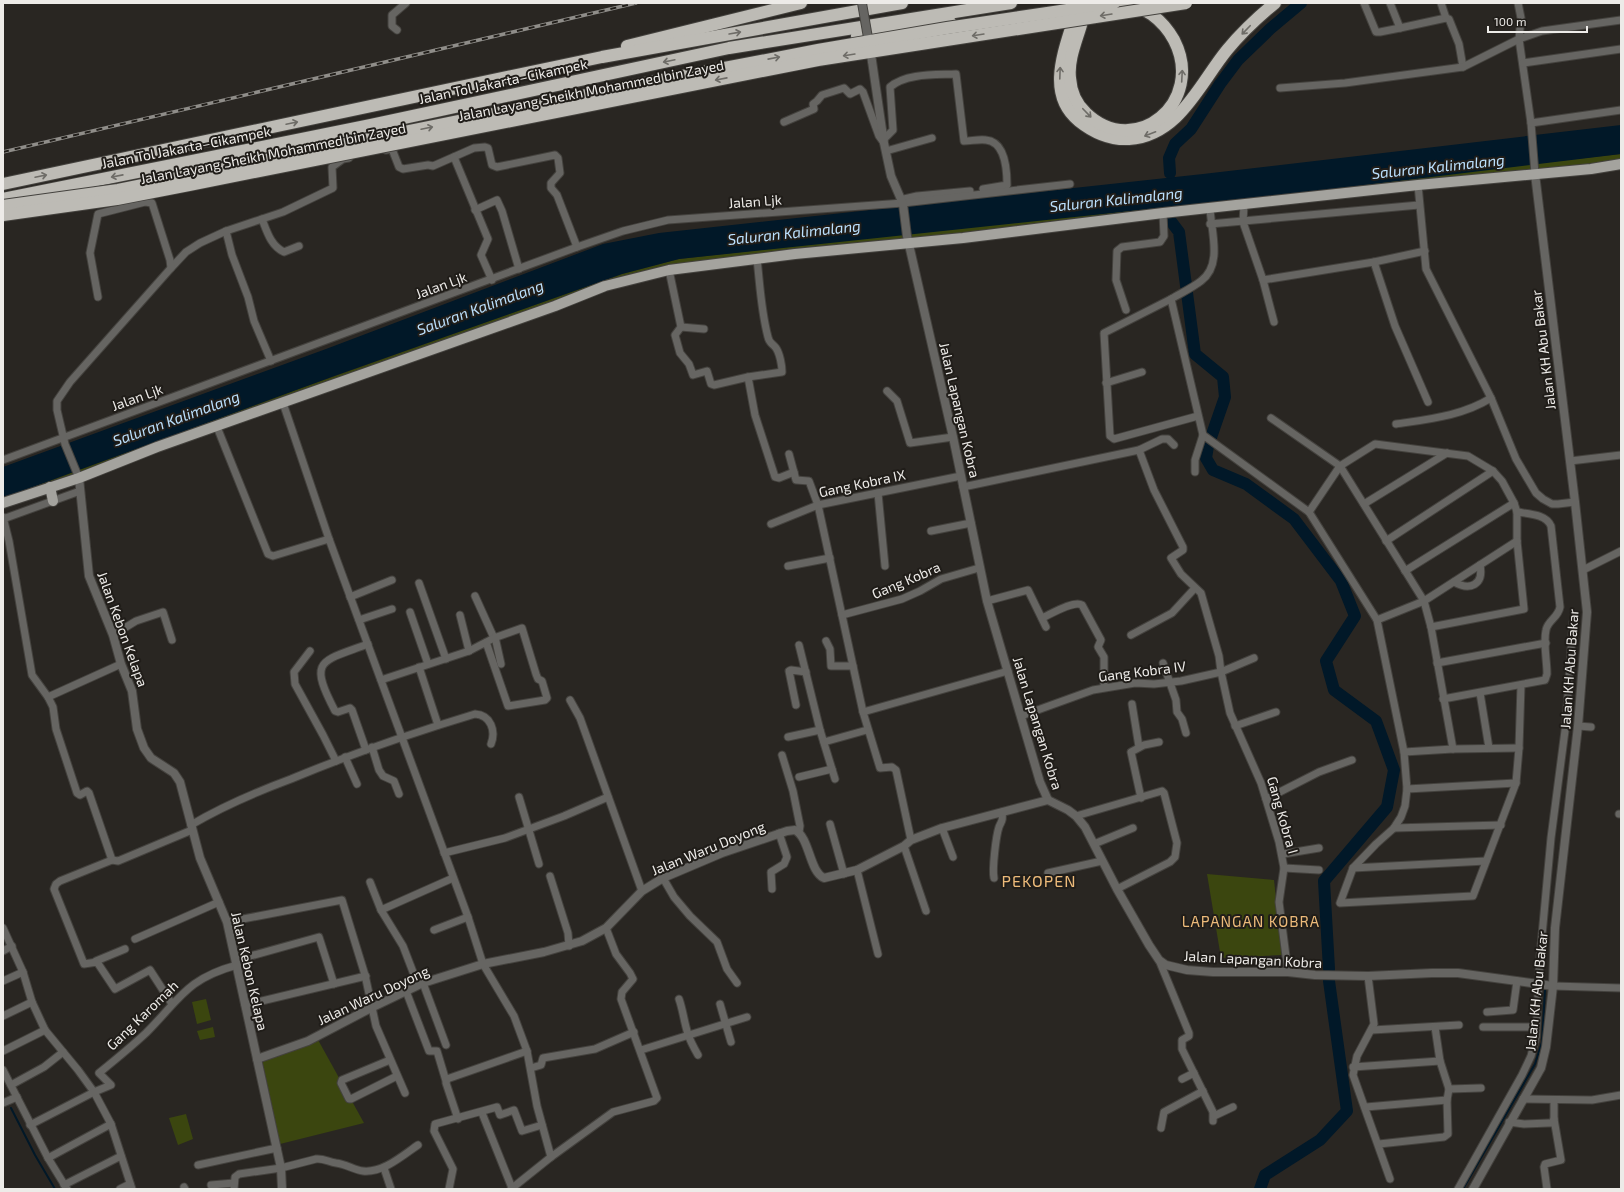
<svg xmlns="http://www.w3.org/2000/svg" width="1624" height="1192" viewBox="0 0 1624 1192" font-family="'Exo 2',sans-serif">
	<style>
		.green { fill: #3b460f }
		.water { fill: #011828 }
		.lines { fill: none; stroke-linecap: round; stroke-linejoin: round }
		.stream { stroke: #011828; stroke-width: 2 }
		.river { stroke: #011828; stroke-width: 12 }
		.minor-casing { stroke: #44423e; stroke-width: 9 }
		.tertiary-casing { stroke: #44423e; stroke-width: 10 }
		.primary-casing { stroke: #44423e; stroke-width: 12 }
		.motorway-casing { stroke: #44423e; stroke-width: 14 }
		.minor { stroke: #666562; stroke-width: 7 }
		.tertiary { stroke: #666562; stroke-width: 8 }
		.primary { stroke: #a4a39e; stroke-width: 10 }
		.motorway { stroke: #bdbbb5; stroke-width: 12 }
		.rail-casing { stroke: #8f8d89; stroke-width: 3.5 }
		.rail { stroke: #201d19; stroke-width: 2; stroke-dasharray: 6; stroke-linecap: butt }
		.tertiary-bridge-casing { stroke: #44423e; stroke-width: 10; stroke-linecap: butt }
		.motorway-bridge-casing { stroke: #44423e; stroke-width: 14; stroke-linecap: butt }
		.tertiary-bridge { stroke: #666562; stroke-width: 8 }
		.motorway-bridge { stroke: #bdbbb5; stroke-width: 12 }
		.oneway { stroke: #6e6c67 }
		.labels { text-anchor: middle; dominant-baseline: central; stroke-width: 4; stroke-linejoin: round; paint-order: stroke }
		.street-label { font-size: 14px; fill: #edebe8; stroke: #201d19 }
		.water-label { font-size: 15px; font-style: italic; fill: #bbe0fd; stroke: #201d19 }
		.neighbourhood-label { font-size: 15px; letter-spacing: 1px; fill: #ecba7a; stroke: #201d19 }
		.quarter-label { font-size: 16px; letter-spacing: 1px; fill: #ecba7a; stroke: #201d19 }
	</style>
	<rect width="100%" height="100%" fill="#292622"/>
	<g class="green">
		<polygon points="1621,154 1621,164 1550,172 1535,168 1518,176 928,240 907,236 888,246 638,277 3,503 3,498 293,391 622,274 679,259"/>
		<polygon points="1207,874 1274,880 1282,955 1221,958"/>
		<polygon points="206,999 211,1020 197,1024 192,1002"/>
		<polygon points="213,1027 215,1037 200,1040 197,1031"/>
		<polygon points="317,1038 364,1123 280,1144 262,1060"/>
		<polygon points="186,1114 193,1139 178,1145 169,1118"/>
	</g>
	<polygon class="water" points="1621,125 1621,154 1292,194 679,259 622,274 337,375 3,498 3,467 326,349 603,244 659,233 1203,174"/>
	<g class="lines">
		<g class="stream">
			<polyline points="11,1108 35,1155 55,1189"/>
			<polyline points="1463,1189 1535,1064 1542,1042 1545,990"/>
		</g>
		<g class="river">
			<polyline points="1170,173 1169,158 1175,144 1191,129 1220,84 1238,60 1270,29 1301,3"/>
			<polyline points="1170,220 1179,232 1195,354 1223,377 1225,397 1208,446 1206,458 1213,470 1246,484 1294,519 1341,581 1355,616 1326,661 1334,690 1376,721 1394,770 1387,807 1324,881 1329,969"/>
			<polyline points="1260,1189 1265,1175 1320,1140 1347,1111 1329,981"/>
		</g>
		<defs>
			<g id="minor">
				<polyline points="1364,3 1376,32 1380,32 1400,28"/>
				<polyline points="1390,3 1400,28 1446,18 1449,19 1459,44 1463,67"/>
				<polyline points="1441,3 1446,18"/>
				<polyline points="1518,3 1521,18 1519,39 1531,123 1535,174"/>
				<polyline points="397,30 392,26 392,15 406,3"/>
				<polyline points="1523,63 1621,49"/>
				<polyline points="1280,88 1345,83 1463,67 1519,39 1542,31 1621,20"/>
				<polyline points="784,122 814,109 813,104 817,101 822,95 844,88 850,94 860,89 863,92 879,136 884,143"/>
				<polyline points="1531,123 1621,110"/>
				<path d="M884 139 893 130 890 87C906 73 936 75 956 74L964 141C971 141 979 139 986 140 1006 142 1007 171 1007 185L983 189"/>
				<polyline points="386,150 392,149 399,167 403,169 428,165 433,166 474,148 485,147 488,148 492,165 497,167 555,155 558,158 560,173 551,183 551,188 557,195 577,247"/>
				<polyline points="886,151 932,138"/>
				<polyline points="454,157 488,239 481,255 492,280"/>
				<polyline points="1418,185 1426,269 1491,398 1516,459 1536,493 1543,499 1552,504 1558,504 1575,502"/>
				<polyline points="904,199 917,196 970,191"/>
				<polyline points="1244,205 1243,222 1263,280 1274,322"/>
				<path d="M1210 208C1211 231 1223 265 1201 281 1192 288 1181 293 1171 299L1203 435 1309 512 1377 620 1404 752 1407 789 1405 806 1401 817 1394 828 1376 844 1353 868 1340 903 1473 896 1516 783 1519 748 1521 685"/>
				<polyline points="475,210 497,200 502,211 519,269"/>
				<path d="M262 219C267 232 271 246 284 252L299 246"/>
				<polyline points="1210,224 1419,205"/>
				<polyline points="226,231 232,255 248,297 254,321 271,361"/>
				<polyline points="1425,251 1374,262 1395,326 1428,402"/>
				<polyline points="171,268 186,252 200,243 226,231 283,212 333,188 332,167 343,159 349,158"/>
				<path d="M669 270 681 327 675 335 680 353 689 364 693 375 707 371 711 384 714 385 748 377 782 372C782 366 780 354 776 348 772 343 769 343 768 337 761 311 760 285 757 259"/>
				<polyline points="1263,280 1374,262"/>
				<polyline points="1171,299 1104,333 1110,436 1114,439 1198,416"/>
				<polyline points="1126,310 1116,280 1117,251 1122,247 1160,242 1164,236 1163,213"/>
				<polyline points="681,327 704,329"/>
				<polyline points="748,377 755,415 775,477 779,478 794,472"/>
				<polyline points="1106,383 1142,372"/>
				<polyline points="887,391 897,401 910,443 953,437"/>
				<polyline points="283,403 329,539 468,917 483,964 514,1016 527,1051 537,1106 551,1157 511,1189"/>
				<polyline points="1271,418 1340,466 1424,601 1431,627 1453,749"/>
				<path d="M1396 424C1429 419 1462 416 1491 398"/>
				<polyline points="217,427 268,554 273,556 329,539"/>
				<polyline points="1139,450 1154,490 1183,547 1183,550 1171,558 1181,574 1201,593 1219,656 1221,672 1230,713 1261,783 1279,842 1284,868 1279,902 1288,972"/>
				<polyline points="789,454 796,480 809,481 818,505 863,712 880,768 892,767 896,770 911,840"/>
				<polyline points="3,460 577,247 623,231 668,220 903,203 1070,184"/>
				<polyline points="1570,461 1621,455"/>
				<polyline points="1195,472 1195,460 1203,435"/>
				<polyline points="79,478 65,444 57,410 57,401 70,382 171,268 170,260 152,203 145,202 98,214 90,253 98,297"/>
				<polyline points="963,487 1139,450 1162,439 1168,439 1174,445"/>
				<polyline points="878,493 885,566"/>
				<polyline points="1364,504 1447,453"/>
				<polyline points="1309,512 1340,466 1375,444 1468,456 1493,471 1502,481 1514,503 1517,512 1517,541 1524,609 1431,627"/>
				<polyline points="3,517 9,541 32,675 48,697 53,707 56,729 77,793 80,795 87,791 89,793 112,860"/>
				<polyline points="3,519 80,491"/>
				<polyline points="771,524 818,505 961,476"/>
				<polyline points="931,531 971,523"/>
				<polyline points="1386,541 1493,471"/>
				<polyline points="788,566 830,558"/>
				<polyline points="1583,570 1621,551"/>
				<polyline points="1405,571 1514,503"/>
				<path d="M1454 582C1470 591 1484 585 1480 565"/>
				<polyline points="419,583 446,659"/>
				<polyline points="475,596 494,638"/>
				<polyline points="350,597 392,580"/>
				<polyline points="987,601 1028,590 1046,627"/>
				<polyline points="410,612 428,664"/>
				<polyline points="460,615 469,651"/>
				<polyline points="842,615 902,599 920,591 941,579 979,568"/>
				<path d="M1042 618C1051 614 1074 600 1082 605L1101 640 1098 647 1104 657V687"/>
				<polyline points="359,620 392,609"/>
				<polyline points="1377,620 1424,601 1517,541"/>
				<polyline points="113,635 136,621 163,612 172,640"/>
				<polyline points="1131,635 1172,613 1195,588"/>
				<polyline points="495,637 501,664"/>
				<polyline points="826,641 830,649 831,666 853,666"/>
				<polyline points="799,645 820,730 835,779"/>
				<polyline points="310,651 294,672 295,684 323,735 336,761"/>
				<polyline points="1163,663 1176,700 1177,712 1182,719 1186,733"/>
				<polyline points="1437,663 1546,643"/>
				<polyline points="419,667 438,725"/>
				<polyline points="381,680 469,651 494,638 522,628 536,674 538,679 542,681 547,698 545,700 508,706 486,642"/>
				<polyline points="1480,693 1489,748"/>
				<polyline points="48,697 121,664"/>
				<path d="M1443 699 1545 680 1547 674C1547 660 1543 643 1546 630 1548 620 1558 618 1560 607L1551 526C1546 514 1529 514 1517 512"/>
				<polyline points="570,700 580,718 642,891"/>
				<polyline points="1132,704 1139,747"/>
				<polyline points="796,705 789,671 791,670 806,672"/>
				<polyline points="863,712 1008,671"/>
				<polyline points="1021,716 1093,690 1135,683 1154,684 1181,681 1221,672 1254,658"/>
				<polyline points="1235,726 1276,712"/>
				<polyline points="1578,726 1591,727"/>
				<polyline points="788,737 820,730"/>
				<polyline points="824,742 867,730"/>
				<polyline points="372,747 379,770 383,776 394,781 399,794"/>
				<path d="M366 750 352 710 350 708 338 712 335 711C308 659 320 662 368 644"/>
				<polyline points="1404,752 1453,749 1519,748"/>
				<polyline points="782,755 793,791 800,826 799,832"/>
				<polyline points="345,757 357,784"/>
				<polyline points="799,777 832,769"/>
				<polyline points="1407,789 1516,783"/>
				<polyline points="519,797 539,864"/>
				<polyline points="1141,798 1131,752 1144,745 1159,742"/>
				<polyline points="1266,799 1319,772 1352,760"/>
				<polyline points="1619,814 1621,814"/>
				<polyline points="1076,816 1162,791 1164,793 1177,843 1175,857 1170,862 1117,889"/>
				<polyline points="830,824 844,874"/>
				<path d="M191 825C223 806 256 792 291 779 351 754 412 733 475 714 491 715 496 731 491 744"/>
				<polyline points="942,828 953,857"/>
				<polyline points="1394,828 1501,825"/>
				<polyline points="1094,844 1133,828"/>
				<polyline points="904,846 926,911"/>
				<polyline points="444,853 505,838 564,816 608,797"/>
				<polyline points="1283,854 1319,848"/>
				<polyline points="1284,868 1319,870"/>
				<polyline points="1353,868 1486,861"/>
				<polyline points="857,870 878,954"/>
				<polyline points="1048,873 1102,861"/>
				<polyline points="550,876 568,933 569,946"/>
				<polyline points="663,878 674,897 690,916 717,942 727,969 737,983"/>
				<path d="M994 878C992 869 996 836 999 827 1002 820 1003 821 1002 812"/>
				<polyline points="370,882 381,910 403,946 418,985"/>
				<polyline points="772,889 771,872 784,864 787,857 779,833"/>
				<polyline points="381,910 453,878"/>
				<polyline points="227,922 342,900 365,975 376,1026 405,1093"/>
				<polyline points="3,928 23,972 32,1002 45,1030 78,1070 94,1092 111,1124 132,1189"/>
				<polyline points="434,930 468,917"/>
				<polyline points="135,939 219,902"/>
				<polyline points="3,951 12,946"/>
				<polyline points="236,960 319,937 334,984"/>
				<polyline points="1159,960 1189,1033 1189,1036 1182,1040 1182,1049 1213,1112 1213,1121"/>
				<polyline points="96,961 125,949"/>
				<polyline points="1368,976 1374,1024 1357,1056 1353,1075 1390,1179"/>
				<polyline points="3,981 23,972"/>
				<polyline points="423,983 446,1045"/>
				<polyline points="1553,986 1621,988"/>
				<polyline points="406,991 429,1051 437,1051 446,1081"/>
				<path d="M679 999C683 1010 684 1022 688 1034 690 1041 694 1048 698 1055"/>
				<polyline points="172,1004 150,970 115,989 97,962 84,964 54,889 56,884 60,881 112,860 118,861 192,830"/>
				<polyline points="720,1004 731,1042"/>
				<polyline points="245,1005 366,976"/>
				<polyline points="1487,1012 1513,1010 1517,981"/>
				<polyline points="3,1016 32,1002"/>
				<polyline points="1483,1027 1536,1027"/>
				<polyline points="1372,1030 1459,1025"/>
				<polyline points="641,1050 747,1017"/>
				<polyline points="3,1051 45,1030"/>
				<polyline points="390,1060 342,1080 341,1083 349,1099 351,1099 397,1076"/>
				<polyline points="1353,1067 1440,1061"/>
				<polyline points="531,1068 541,1065 543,1058 595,1049 634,1032"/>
				<polyline points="3,1070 48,1158 67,1189"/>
				<polyline points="1182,1079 1194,1073"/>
				<polyline points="11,1085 44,1067 63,1052"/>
				<polyline points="1449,1089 1481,1088"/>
				<polyline points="1523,1099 1592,1100 1621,1095"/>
				<polyline points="3,1103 17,1097"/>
				<polyline points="1366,1107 1447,1100"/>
				<polyline points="482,1113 512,1188"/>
				<polyline points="1214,1116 1233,1107"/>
				<polyline points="458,1119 446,1083 447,1079 527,1051"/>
				<polyline points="1509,1122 1524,1124 1549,1123 1552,1123 1554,1119"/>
				<path d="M30 1125 94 1092 111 1085 99 1073C115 1060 131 1047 146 1033 180 999 186 979 237 965"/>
				<polyline points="1161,1128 1164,1112 1203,1091"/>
				<polyline points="1379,1144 1444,1137 1448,1134 1447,1100 1449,1089 1440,1061 1435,1027"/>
				<polyline points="551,1157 613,1112 654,1101 657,1098 621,999 622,992 633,979 630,973 616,954 606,928"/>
				<polyline points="48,1158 111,1124"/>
				<polyline points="198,1165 277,1148"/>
				<polyline points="384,1168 391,1189"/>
				<polyline points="64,1185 121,1156"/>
				<polyline points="211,1185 234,1183"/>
				<polyline points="184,1187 185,1189"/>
				<polyline points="120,1189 130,1184"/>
				<path d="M234 1189 235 1177 239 1174 281 1168 316 1159C323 1158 329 1162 336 1163 346 1164 354 1170 363 1171 383 1173 402 1156 418 1145"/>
				<polyline points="449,1189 453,1169 434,1131 435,1124 497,1107 500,1115 514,1110 522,1131 542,1125"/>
				<polyline points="1458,1189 1522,1075 1531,1056 1536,1037 1540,957 1551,838 1566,723 1573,622"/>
				<polyline points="1547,1189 1544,1167 1545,1164 1561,1160 1554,1119 1554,1101"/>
			</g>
			<g id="tertiary">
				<polyline points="872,61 884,143 891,176 903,204 907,236 953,437 987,601 1040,782 1048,800 1068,810 1076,816 1085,827 1117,889 1149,945 1159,960 1166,965 1187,970 1213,972 1288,972 1315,975 1368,976 1432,973 1458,973 1553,986"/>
				<polyline points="79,478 89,576 113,635 121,664 132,691 137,729 144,748 151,758 174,773 180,782 200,858 227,922 281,1168 282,1189"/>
				<path d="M257 1059 308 1041 371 1008 423 983 483 964 544 952 582 941 606 928 642 891 663 878 722 853 787 831 795 830C810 838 809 871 824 878L857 870 904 846 911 840 942 828 1048 800"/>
				<polyline points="1473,1189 1541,1068 1546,1047 1553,986 1555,928 1578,726 1587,612 1575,502 1535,174"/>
			</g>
			<g id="primary">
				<polyline points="50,487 53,501"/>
				<polyline points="3,503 79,478 157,447 555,306 605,286 669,270 795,254 963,238 1163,213 1418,185 1591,169 1621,164"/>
			</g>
			<g id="motorway">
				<path d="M1073 22C1063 54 1047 95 1079 121 1094 133 1110 140 1129 139 1179 136 1200 83 1227 50 1241 33 1258 17 1275 3"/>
				<path d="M1081 25C1076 42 1068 60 1070 78 1071 92 1076 104 1086 113 1135 160 1206 102 1174 40 1163 20 1144 5 1121 3"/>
				<polyline points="857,36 950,22"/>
				<polyline points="627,46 801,3"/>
				<polyline points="3,184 602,57 902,3"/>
				<polyline points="3,199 371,125 729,48 1011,3"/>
			</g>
		</defs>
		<use href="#minor" class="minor-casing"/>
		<use href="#tertiary" class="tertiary-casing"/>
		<use href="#primary" class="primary-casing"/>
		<use href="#motorway" class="motorway-casing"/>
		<use href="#minor" class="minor"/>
		<use href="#tertiary" class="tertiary"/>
		<use href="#primary" class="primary"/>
		<use href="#motorway" class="motorway"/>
		<defs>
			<polyline id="rail" points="3,152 636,3"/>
		</defs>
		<use href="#rail" class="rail-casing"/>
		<use href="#rail" class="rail"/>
		<defs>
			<polyline id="tertiary-bridge" points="862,3 872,61"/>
			<g id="motorway-bridge">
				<polyline points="3,206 118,190 641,84 818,50 947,28 1114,3"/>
				<polyline points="3,215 117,199 189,185 818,60 1186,3"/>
			</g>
		</defs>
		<use href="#tertiary-bridge" class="tertiary-bridge-casing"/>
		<use href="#motorway-bridge" class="motorway-bridge-casing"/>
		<use href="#tertiary-bridge" class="tertiary-bridge"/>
		<use href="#motorway-bridge" class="motorway-bridge"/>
	</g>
	<defs><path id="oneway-shaft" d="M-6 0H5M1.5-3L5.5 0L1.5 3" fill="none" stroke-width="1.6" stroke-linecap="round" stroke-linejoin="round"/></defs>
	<g class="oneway">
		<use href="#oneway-shaft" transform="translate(1106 15) rotate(171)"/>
		<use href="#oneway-shaft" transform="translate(1246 30) rotate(134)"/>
		<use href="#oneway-shaft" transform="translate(735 33) rotate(-10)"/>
		<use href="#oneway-shaft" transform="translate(978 35) rotate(171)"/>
		<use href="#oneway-shaft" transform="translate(849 55) rotate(171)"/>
		<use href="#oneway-shaft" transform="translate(774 58) rotate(-11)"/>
		<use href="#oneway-shaft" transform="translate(669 61) rotate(168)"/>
		<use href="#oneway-shaft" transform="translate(1060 73) rotate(-88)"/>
		<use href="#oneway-shaft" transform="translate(1182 76) rotate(-87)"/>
		<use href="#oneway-shaft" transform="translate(721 79) rotate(169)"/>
		<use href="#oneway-shaft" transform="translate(1087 113) rotate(46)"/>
		<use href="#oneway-shaft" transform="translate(292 123) rotate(-12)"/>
		<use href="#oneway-shaft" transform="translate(427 128) rotate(-12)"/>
		<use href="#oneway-shaft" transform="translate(1150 134) rotate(159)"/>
		<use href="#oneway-shaft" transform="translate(41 176) rotate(-12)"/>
		<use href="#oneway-shaft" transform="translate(117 176) rotate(169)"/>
	</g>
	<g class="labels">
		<g class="street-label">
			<text transform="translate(503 81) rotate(-12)">Jalan Tol Jakarta–Cikampek</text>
			<text transform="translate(591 90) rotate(-11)">Jalan Layang Sheikh Mohammed bin Zayed</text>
			<text transform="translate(186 147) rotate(-11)">Jalan Tol Jakarta–Cikampek</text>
			<text transform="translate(273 153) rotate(-11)">Jalan Layang Sheikh Mohammed bin Zayed</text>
			<text transform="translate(755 201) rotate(-4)">Jalan Ljk</text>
			<text transform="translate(441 285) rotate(-20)">Jalan Ljk</text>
			<text transform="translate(1543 350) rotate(-97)">Jalan KH Abu Bakar</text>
			<text transform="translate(137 397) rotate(-20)">Jalan Ljk</text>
			<text transform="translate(960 410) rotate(77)">Jalan Lapangan Kobra</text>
			<text transform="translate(862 483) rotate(-12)">Gang Kobra IX</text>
			<text transform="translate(906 580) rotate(-23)">Gang Kobra</text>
			<text transform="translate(123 629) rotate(70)">Jalan Kebon Kelapa</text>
			<text transform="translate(1569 669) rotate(-86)">Jalan KH Abu Bakar</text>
			<text transform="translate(1142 671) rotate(-7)">Gang Kobra IV</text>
			<text transform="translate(1038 723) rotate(73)">Jalan Lapangan Kobra</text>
			<text transform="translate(1283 815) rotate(74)">Gang Kobra I</text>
			<text transform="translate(708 848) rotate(-22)">Jalan Waru Doyong</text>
			<text transform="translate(1253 959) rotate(3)">Jalan Lapangan Kobra</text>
			<text transform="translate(250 971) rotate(77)">Jalan Kebon Kelapa</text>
			<text transform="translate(1536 991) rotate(-84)">Jalan KH Abu Bakar</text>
			<text transform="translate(373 995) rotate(-25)">Jalan Waru Doyong</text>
			<text transform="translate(142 1015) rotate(-44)">Gang Karomah</text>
		</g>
		<g class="water-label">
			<text transform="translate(1438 166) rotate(-6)">Saluran Kalimalang</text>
			<text transform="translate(1116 199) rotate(-6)">Saluran Kalimalang</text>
			<text transform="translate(794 232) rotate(-6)">Saluran Kalimalang</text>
			<text transform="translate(480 307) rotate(-20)">Saluran Kalimalang</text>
			<text transform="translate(176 418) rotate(-20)">Saluran Kalimalang</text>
		</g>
		<g class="neighbourhood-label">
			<text x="1251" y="921">LAPANGAN KOBRA</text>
		</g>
		<g class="quarter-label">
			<text x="1039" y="880">PEKOPEN</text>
		</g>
	</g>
	<rect width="1624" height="1192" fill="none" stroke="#edebe8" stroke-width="8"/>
	<path d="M1488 26v6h99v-6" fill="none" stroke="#edebe8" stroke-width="2"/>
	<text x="1494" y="26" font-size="12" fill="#edebe8" stroke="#201d19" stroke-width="3" paint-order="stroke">100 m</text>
</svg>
